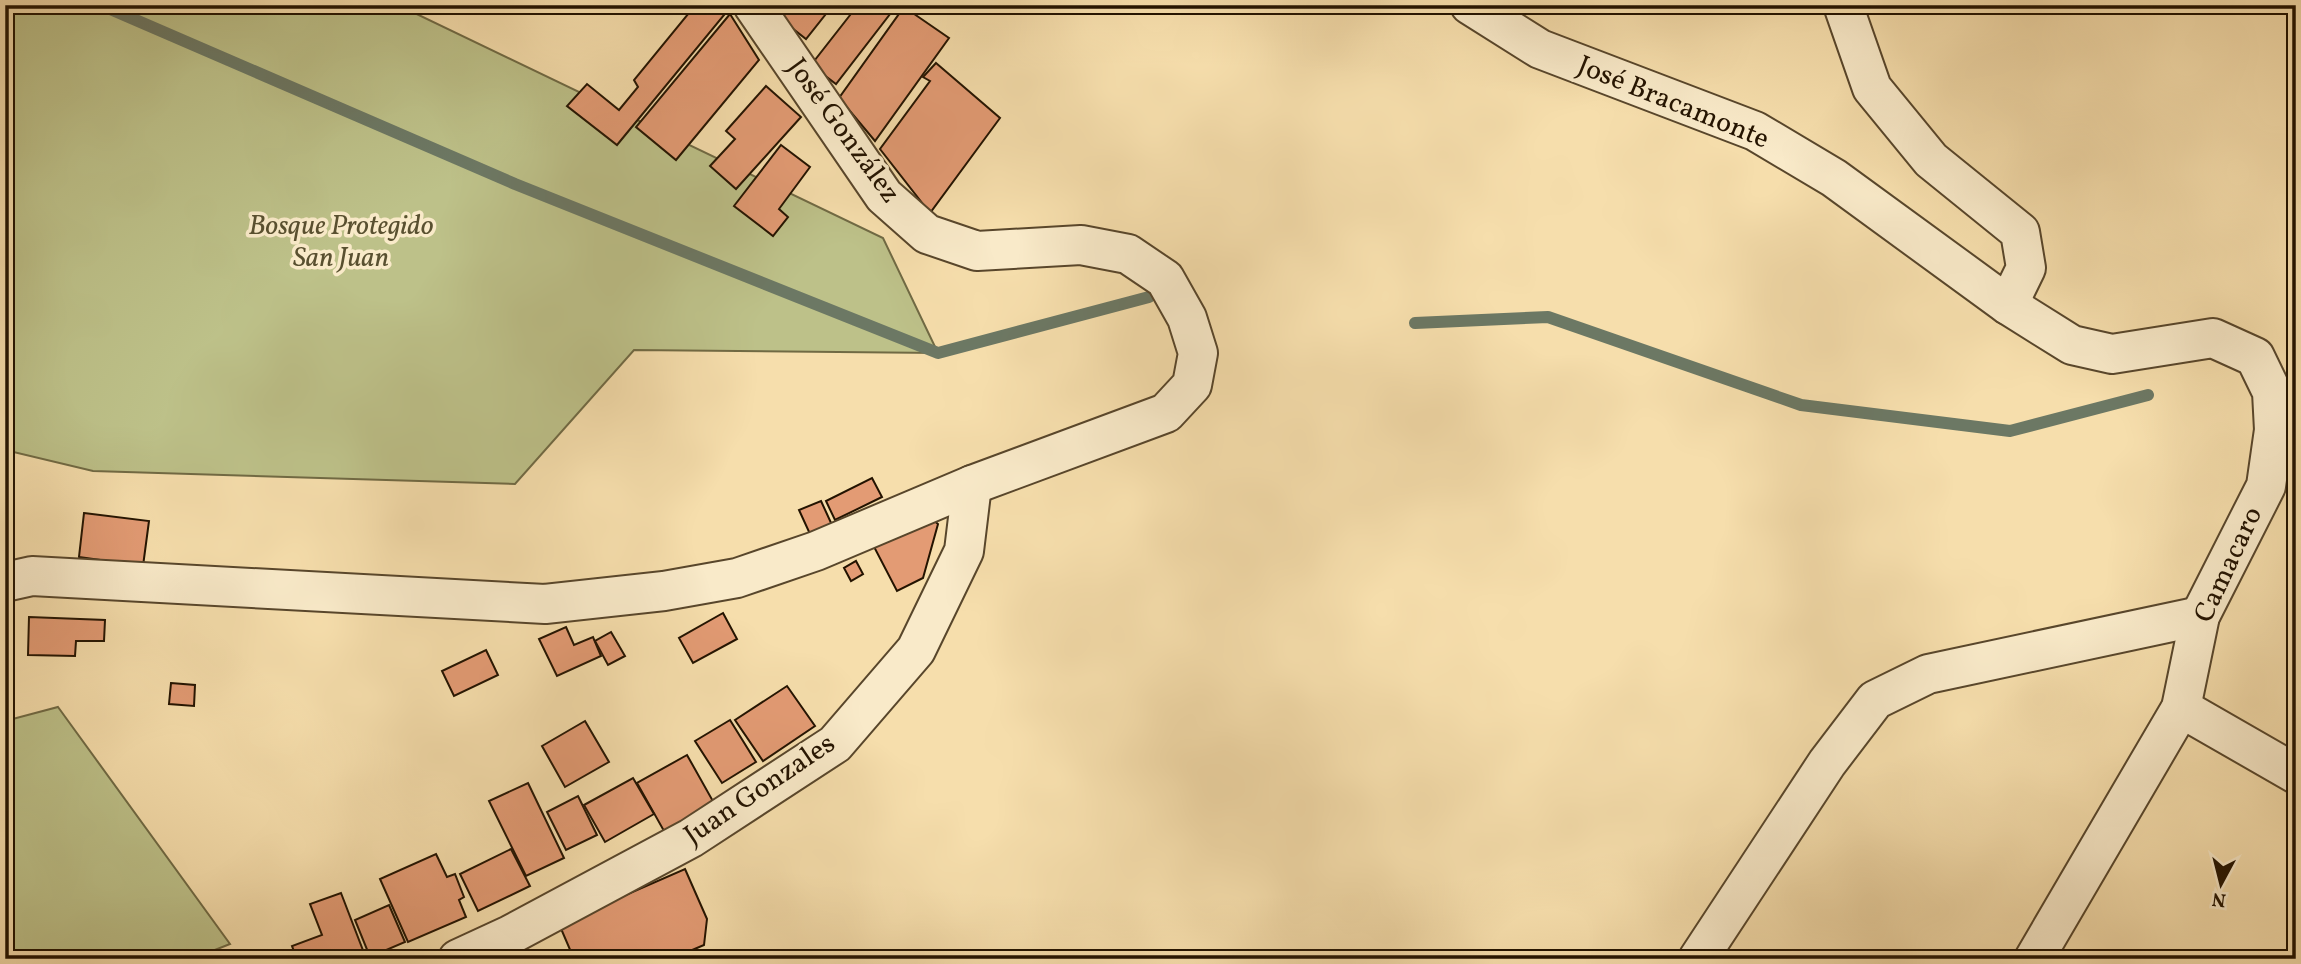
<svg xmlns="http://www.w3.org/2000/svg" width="2301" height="964" viewBox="0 0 2301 964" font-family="Vollkorn,serif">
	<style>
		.green { fill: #bdc189; stroke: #706a44; stroke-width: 2 }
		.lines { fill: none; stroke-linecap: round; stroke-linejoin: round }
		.stream { stroke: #6c7864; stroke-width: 12 }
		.building { fill: #e39b74; stroke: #231300; stroke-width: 2 }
		.minor-casing { stroke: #58462b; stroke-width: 42 }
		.minor { stroke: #f9eac9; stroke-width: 38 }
		.labels { text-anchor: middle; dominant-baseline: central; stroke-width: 7; stroke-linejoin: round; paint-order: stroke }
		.street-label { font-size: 28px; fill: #231300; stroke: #f9eac9 }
		.park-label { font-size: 28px; font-style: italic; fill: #595030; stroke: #f9eac9 }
	</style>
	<rect width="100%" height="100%" fill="#f6deac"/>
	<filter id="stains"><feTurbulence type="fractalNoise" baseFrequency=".00286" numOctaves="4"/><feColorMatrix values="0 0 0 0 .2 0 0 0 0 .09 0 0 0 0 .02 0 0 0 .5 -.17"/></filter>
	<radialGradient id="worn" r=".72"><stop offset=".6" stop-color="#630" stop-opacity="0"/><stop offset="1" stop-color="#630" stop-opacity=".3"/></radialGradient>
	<g class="green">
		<polygon points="5,5 398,5 883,238 938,353 634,350 515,484 93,471 5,450"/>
		<polygon points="58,707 230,944 192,959 5,959 5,721"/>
	</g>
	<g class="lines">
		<g class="stream">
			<polyline points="101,5 515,184 938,353 1149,297"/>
			<polyline points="1415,323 1548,317 1801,405 2010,431 2148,395"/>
		</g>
	</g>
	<g class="building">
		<polygon points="683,5 726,5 729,9 617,145 567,106 587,84 619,110 638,87 634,80 689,13 681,7"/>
		<polygon points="788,5 833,5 806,39 778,17"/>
		<polygon points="858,5 897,5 836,84 811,65"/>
		<polygon points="904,7 949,38 875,141 839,98"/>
		<polygon points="730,14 759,60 676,160 636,127"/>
		<polygon points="936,63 1000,118 930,213 880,149 930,81 923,77"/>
		<polygon points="766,86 801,117 736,189 710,166 735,139 726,131"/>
		<polygon points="781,145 810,167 779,209 788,217 773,236 734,206"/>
		<polygon points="872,478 882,497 835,520 826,501"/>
		<polygon points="821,501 832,525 810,534 799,510"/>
		<polygon points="84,513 149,521 143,566 79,557"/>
		<polygon points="926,514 938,524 923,578 897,591 871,541"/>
		<polygon points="856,561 863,574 851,581 844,568"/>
		<polygon points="723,613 737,639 693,663 679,638"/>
		<polygon points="29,617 105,620 104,641 76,641 75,656 28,655"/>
		<polygon points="566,627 574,645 593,637 601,656 557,676 539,639"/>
		<polygon points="611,632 625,656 608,665 595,641"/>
		<polygon points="486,650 498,675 454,696 442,671"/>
		<polygon points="171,683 195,685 194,706 169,704"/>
		<polygon points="787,686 815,726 763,761 735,720"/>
		<polygon points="730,720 756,762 722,783 695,741"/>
		<polygon points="585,721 609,762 565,787 542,746"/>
		<polygon points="687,755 714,803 664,831 637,783"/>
		<polygon points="633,778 654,814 605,842 584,805"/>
		<polygon points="528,783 564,858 526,876 489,801"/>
		<polygon points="578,796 597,835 566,850 547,812"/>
		<polygon points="511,849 530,886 478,911 460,874"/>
		<polygon points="436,854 447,877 455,874 464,897 459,900 466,917 408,942 380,879"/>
		<polygon points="685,869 707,919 704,945 671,959 574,959 559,924"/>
		<polygon points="341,893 364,953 349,959 297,959 292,946 322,935 310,904"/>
		<polygon points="389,905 405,942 370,957 355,920"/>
	</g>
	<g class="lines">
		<defs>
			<g id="minor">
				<polyline points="1470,5 1540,49 1755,131 1834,178 2008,305 2072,345 2112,354 2213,338 2255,357 2272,392 2274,430 2266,486 2200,616 2181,708 2034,959"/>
				<polyline points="1843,5 1872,88 1931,160 2020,232 2026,268 2008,305"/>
				<polyline points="5,582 32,576 545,604 664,591 737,578 816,551 972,485 1166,413 1192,385 1198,353 1187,318 1165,279 1128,254 1081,245 977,251 927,234 884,196 753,5"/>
				<polyline points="2181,708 2296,774"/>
				<polyline points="458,959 510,935 691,838 835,744 916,650 964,551 972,485"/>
				<polyline points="1698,959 1827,763 1875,700 1928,674 2200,616"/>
			</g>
		</defs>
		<use href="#minor" class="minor-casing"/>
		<use href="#minor" class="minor"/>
	</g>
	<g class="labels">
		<g class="street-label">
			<text transform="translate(1673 103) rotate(22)">José Bracamonte</text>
			<text transform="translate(843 131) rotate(54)">José González</text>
			<text transform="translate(2229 565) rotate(-65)">Camacaro</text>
			<text transform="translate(760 790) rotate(-34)">Juan Gonzales</text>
		</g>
		<g class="park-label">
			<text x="341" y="226">Bosque Protegido<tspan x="341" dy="32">San Juan</tspan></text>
		</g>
	</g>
	<rect width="2301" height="964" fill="none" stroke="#f6deac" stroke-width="28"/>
	<rect x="7" y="7" width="2287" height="950" fill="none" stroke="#231300" stroke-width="3.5"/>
	<rect x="14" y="14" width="2273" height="936" fill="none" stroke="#231300" stroke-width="2"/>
	<g transform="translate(2221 884) rotate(187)" stroke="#f9eac9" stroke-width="5" paint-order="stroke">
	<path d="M0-5L12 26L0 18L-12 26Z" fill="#231300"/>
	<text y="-10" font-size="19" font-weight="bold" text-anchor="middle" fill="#231300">N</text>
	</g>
	<rect width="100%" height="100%" filter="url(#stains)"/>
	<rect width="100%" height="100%" fill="url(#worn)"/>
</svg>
